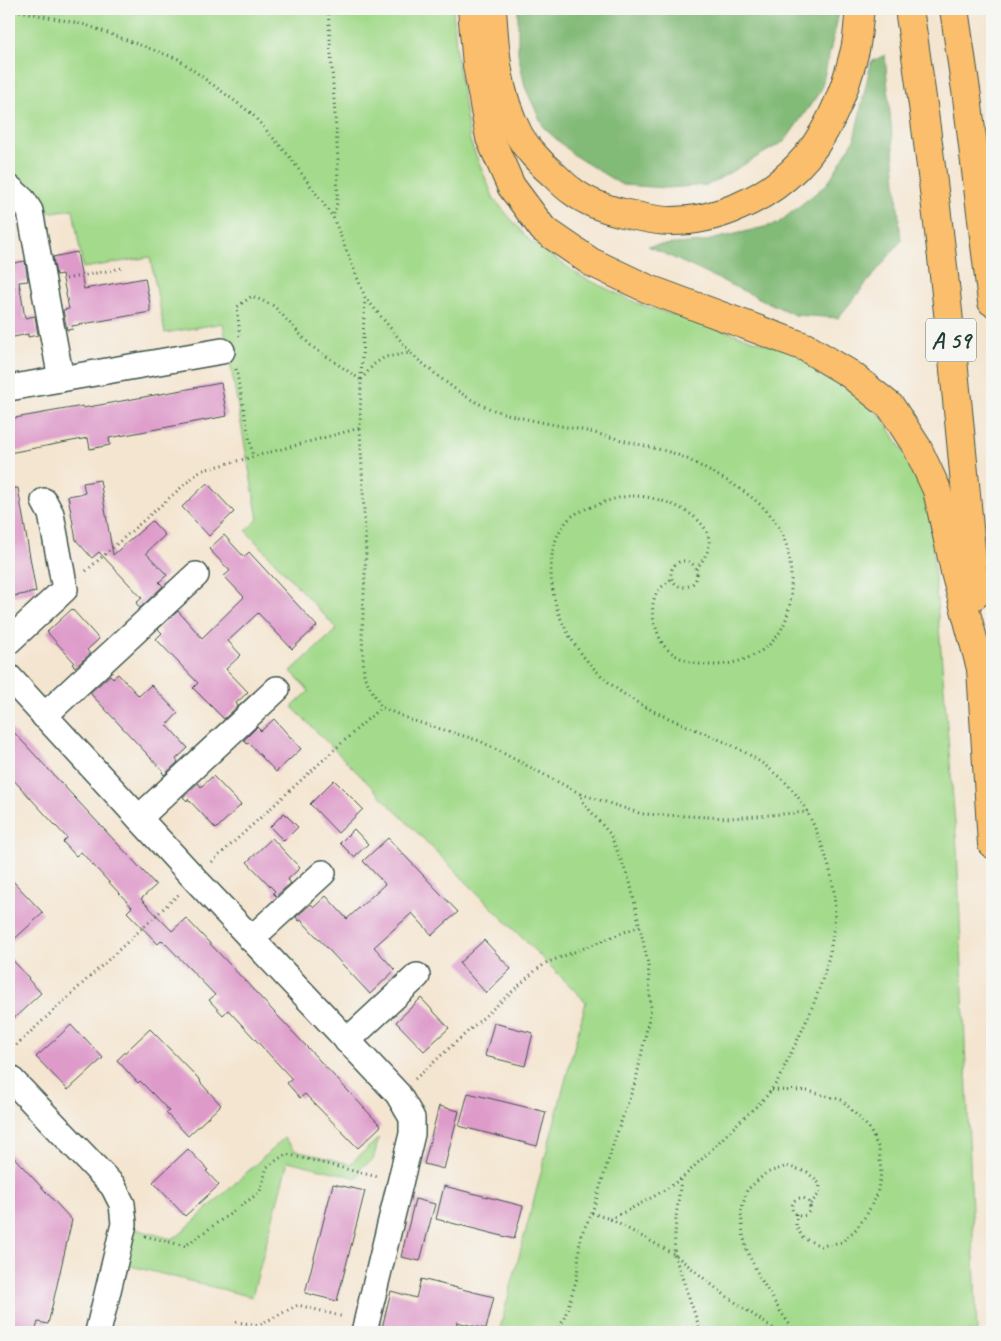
<svg xmlns="http://www.w3.org/2000/svg" width="1001" height="1341" viewBox="0 0 1001 1341" font-family="Caveat,sans-serif">
	<style>
		.green { fill: #a3da8b; stroke: #618c60 }
		.forest { fill: #82ba77; stroke: #507c56 }
		.building { fill: #de9bca }
		.lines { fill: none; stroke-linecap: round; stroke-linejoin: round }
		.minor-casing { stroke: #3f564b; stroke-width: 28 }
		.highway-casing { stroke: #3f564b; stroke-width: 30 }
		.path { stroke: #3f564b; stroke-width: 3; stroke-dasharray: 1 4; stroke-linecap: butt }
		.minor { stroke: #fff; stroke-width: 25 }
		.highway { stroke: #fabe6d; stroke-width: 28 }
		.labels { text-anchor: middle; dominant-baseline: central; stroke-width: 4; stroke-linejoin: round; paint-order: stroke }
		.shield { fill: #f6f6f2; stroke: #60746d; stroke-width: 1 }
		.shield-label { font-size: 24px; font-weight: bold; fill: #1f3d34 }
	</style>
	<rect width="100%" height="100%" fill="#f6f6f2"/>
	<filter id="ink" filterUnits="userSpaceOnUse"><feTurbulence type="fractalNoise" baseFrequency=".02" numOctaves="2"/><feDisplacementMap in="SourceGraphic" scale="10" xChannelSelector="R" yChannelSelector="G"/><feConvolveMatrix kernelMatrix="1 2 1 2 8 2 1 2 1" color-interpolation-filters="sRGB"/></filter>
	<filter id="wash" filterUnits="userSpaceOnUse"><feTurbulence type="fractalNoise" baseFrequency=".0096" numOctaves="4" result="noise"/><feDisplacementMap in="SourceGraphic" scale="20" xChannelSelector="R" yChannelSelector="G"/><feGaussianBlur stdDeviation="1.12" result="paint"/><feColorMatrix in="noise" values="0 0 0 0 0 0 0 0 0 0 0 0 0 0 0 0 0 1.4 0 .05"/><feComposite in="paint" operator="in"/></filter>
	<g filter="url(#wash)">
		<rect width="100%" height="100%" fill="#f4e5d0"/>
		<g class="green">
			<path d="M9 9H453L457 59 470 141 494 199 529 240 582 277 639 304 811 358 882 417 928 492 957 848 977 1332H499L586 1002 292 707 309 691 291 671 337 629 246 531 258 519 223 323 165 333 150 257 83 268 73 209 46 213C35 193 31 185 9 178Z"/>
			<polygon points="284,1138 295,1150 350,1164 379,1138 373,1160 361,1167 358,1178 288,1161 252,1297 127,1265 136,1229 171,1239 179,1235"/>
		</g>
		<g class="forest">
			<polygon points="518,9 840,9 821,90 785,141 708,185 667,188 622,185 575,156 544,128 525,87 518,53"/>
			<polygon points="885,55 901,241 838,318 795,315 648,246 702,242 777,224 827,184 854,140 871,62"/>
		</g>
		<g id="blocks">
			<g class="building">
				<polygon points="77,252 84,289 145,278 150,304 150,312 72,326 73,329 67,330 63,310 69,309 62,274 56,275 53,257"/>
				<polygon points="25,261 28,281 19,282 25,318 35,316 38,335 28,337 28,334 9,338 9,279 10,279 9,264"/>
				<polygon points="221,383 227,416 109,438 110,445 90,449 88,438 9,453 9,419 83,406 83,408"/>
				<polygon points="100,480 113,555 152,521 165,535 146,553 167,575 159,582 163,586 140,608 136,603 142,598 99,552 92,558 76,540 68,496 85,493 83,483"/>
				<polygon points="207,483 234,512 209,536 182,507"/>
				<polygon points="18,488 36,592 9,597 9,489"/>
				<polygon points="224,535 244,557 249,552 317,626 292,649 258,613 228,641 241,655 226,669 248,692 236,703 238,706 224,719 193,688 198,683 156,639 162,633 158,629 178,611 202,638 244,597 224,576 230,571 209,549"/>
				<polygon points="72,609 99,639 87,650 90,654 75,667 72,664 74,662 47,632"/>
				<polygon points="118,674 139,696 151,685 178,713 167,725 188,748 176,759 178,762 164,775 162,772 163,771 90,693 110,675 113,678"/>
				<polygon points="274,719 301,749 276,772 249,743 247,744 244,740 257,727 261,731"/>
				<polygon points="9,727 156,885 141,899 172,931 186,918 381,1126 358,1148 305,1094 300,1098 287,1083 292,1079 279,1065 228,1010 223,1015 209,1000 215,995 162,940 158,944 127,912 132,907 81,852 76,856 63,842 67,838 9,775"/>
				<polygon points="213,776 241,805 216,829 188,799 187,801 183,797 198,783 201,787"/>
				<polygon points="334,780 363,809 338,833 310,804"/>
				<polygon points="284,813 298,827 284,841 270,827"/>
				<polygon points="354,829 368,844 354,857 340,843"/>
				<polygon points="272,838 300,868 287,880 291,883 276,896 273,893 275,891 247,862"/>
				<polygon points="388,838 458,912 432,935 412,913 374,947 395,970 370,994 301,920 299,921 296,917 311,904 314,907 326,896 347,919 385,884 363,861"/>
				<polygon points="9,877 43,913 9,944"/>
				<polygon points="484,940 511,969 486,993 459,963"/>
				<polygon points="9,956 29,978 28,979 41,993 9,1023"/>
				<polygon points="421,998 449,1028 424,1051 396,1022"/>
				<polygon points="494,1023 533,1033 525,1066 485,1056"/>
				<polygon points="71,1025 83,1038 84,1037 103,1058 68,1090 36,1057"/>
				<polygon points="150,1029 201,1081 200,1082 221,1105 188,1136 166,1113 169,1111 155,1096 140,1081 138,1083 117,1060"/>
				<polygon points="468,1093 546,1112 537,1146 459,1126"/>
				<polygon points="439,1106 459,1111 444,1169 424,1164"/>
				<polygon points="188,1149 208,1170 206,1171 219,1185 185,1216 153,1182"/>
				<polygon points="9,1152 72,1220 48,1324 38,1322 35,1332 9,1332"/>
				<polygon points="333,1184 365,1191 337,1301 305,1293"/>
				<polygon points="444,1186 523,1206 514,1239 436,1219"/>
				<polygon points="415,1199 435,1204 420,1261 401,1257"/>
				<polygon points="421,1279 494,1297 486,1329 457,1322 455,1332 381,1332 391,1291 416,1298"/>
			</g>
		</g>
	</g>
	<g filter="url(#ink)">
		<use href="#blocks" fill-opacity="0" stroke="#3f564b" stroke-width="1"/>
		<g class="lines">
			<defs>
				<g id="minor">
					<polyline points="9,188 11,189 23,200 30,211 61,379"/>
					<polyline points="9,388 222,351"/>
					<polyline points="9,641 65,589 51,514 44,501"/>
					<polyline points="9,677 194,878 398,1094 412,1118 412,1134 364,1332"/>
					<polyline points="44,716 196,575"/>
					<polyline points="139,818 277,689"/>
					<polyline points="251,939 323,873"/>
					<polyline points="347,1041 417,976"/>
					<polyline points="9,1077 113,1186 122,1204 124,1224 98,1332"/>
				</g>
				<g id="highway">
					<polyline points="472,9 477,65 490,138 511,186 543,229 591,262 646,288 805,347 850,374 891,407 917,447 937,490 956,576 982,672"/>
					<path d="M492 9C495 53 497 92 518 133 525 147 543 166 555 176 560 181 566 187 572 191 586 202 606 209 623 213 639 217 656 221 672 221 717 221 766 199 797 167 828 136 845 92 855 50 858 37 858 22 860 9"/>
					<path d="M909 9C939 203 958 400 975 595"/>
					<polyline points="954,9 967,97 992,302"/>
					<polyline points="980,653 992,844"/>
				</g>
			</defs>
			<use href="#minor" class="minor-casing"/>
			<use href="#highway" class="highway-casing"/>
			<g class="path">
				<polyline points="10,9 86,25 178,59 251,113 289,156 333,217 365,297 410,352"/>
				<polyline points="328,9 338,160 337,203 333,217"/>
				<polyline points="66,279 122,268"/>
				<polyline points="9,289 20,287"/>
				<polyline points="240,336 237,307 252,296 274,306 311,346 361,380"/>
				<polyline points="236,369 253,457"/>
				<polyline points="361,379 365,297"/>
				<circle cx="684" cy="574" r="13"/>
				<polyline points="86,571 200,471 360,428"/>
				<polyline points="581,794 642,814 731,818 808,812"/>
				<polyline points="212,862 381,707"/>
				<polyline points="9,1052 179,894"/>
				<polyline points="415,1079 535,971 546,963 640,926"/>
				<polyline points="772,1090 808,1091 842,1100 869,1128 879,1149 881,1173 877,1195 867,1214 856,1229 842,1242 821,1246 803,1238 796,1226 796,1214"/>
				<polyline points="681,1180 676,1217 674,1254 701,1332"/>
				<circle cx="801" cy="1207" r="9"/>
				<path d="M592 1213 616 1136 636 1080 651 1009 648 964 630 882 610 834 582 801 581 794 480 741 411 720 381 707 364 676 362 635 366 552 360 428 361 380 373 365 385 357 410 353C435 373 460 397 491 409 517 418 545 423 572 428 594 432 616 439 638 444 651 448 666 450 678 455 691 460 703 468 715 474 737 486 756 498 772 517 788 537 792 563 791 589 791 607 786 627 773 641 747 668 694 675 666 648 661 643 658 634 656 628 652 618 651 603 656 594 659 588 667 583 672 578"/>
				<path d="M610 1219C634 1207 658 1196 679 1180 687 1175 693 1167 700 1161 712 1149 724 1137 736 1125 746 1115 765 1100 772 1089 781 1077 786 1062 793 1049 817 1001 839 947 834 892 832 875 827 859 821 843 813 822 804 802 788 785 783 779 776 775 771 770 725 732 659 724 612 685 582 661 556 624 552 585 549 562 552 534 571 517 580 510 592 507 602 503 612 499 624 496 635 496 658 496 712 514 709 545 708 554 701 562 696 570"/>
				<polyline points="145,1236 185,1246 260,1192 267,1167 286,1154 378,1177"/>
				<polyline points="236,1322 259,1325 298,1305 344,1317"/>
				<polyline points="244,1332 247,1323"/>
				<polyline points="558,1332 565,1316 577,1278 580,1237 592,1213 610,1219 674,1254 722,1293 778,1332"/>
				<polyline points="795,1332 780,1311 759,1276 747,1251 743,1234 741,1212 747,1190 766,1173 787,1166 807,1172 820,1184 819,1194 810,1204"/>
			</g>
			<use href="#minor" class="minor"/>
			<use href="#highway" class="highway"/>
		</g>
	</g>
	<g class="labels">
		<rect class="shield" x="926" y="318.5" width="50" height="43" rx="4"/>
		<g class="shield-label">
			<text x="951" y="340">A 59</text>
		</g>
	</g>
	<rect width="1001" height="1341" fill="none" stroke="#f6f6f2" stroke-width="30"/>
</svg>
